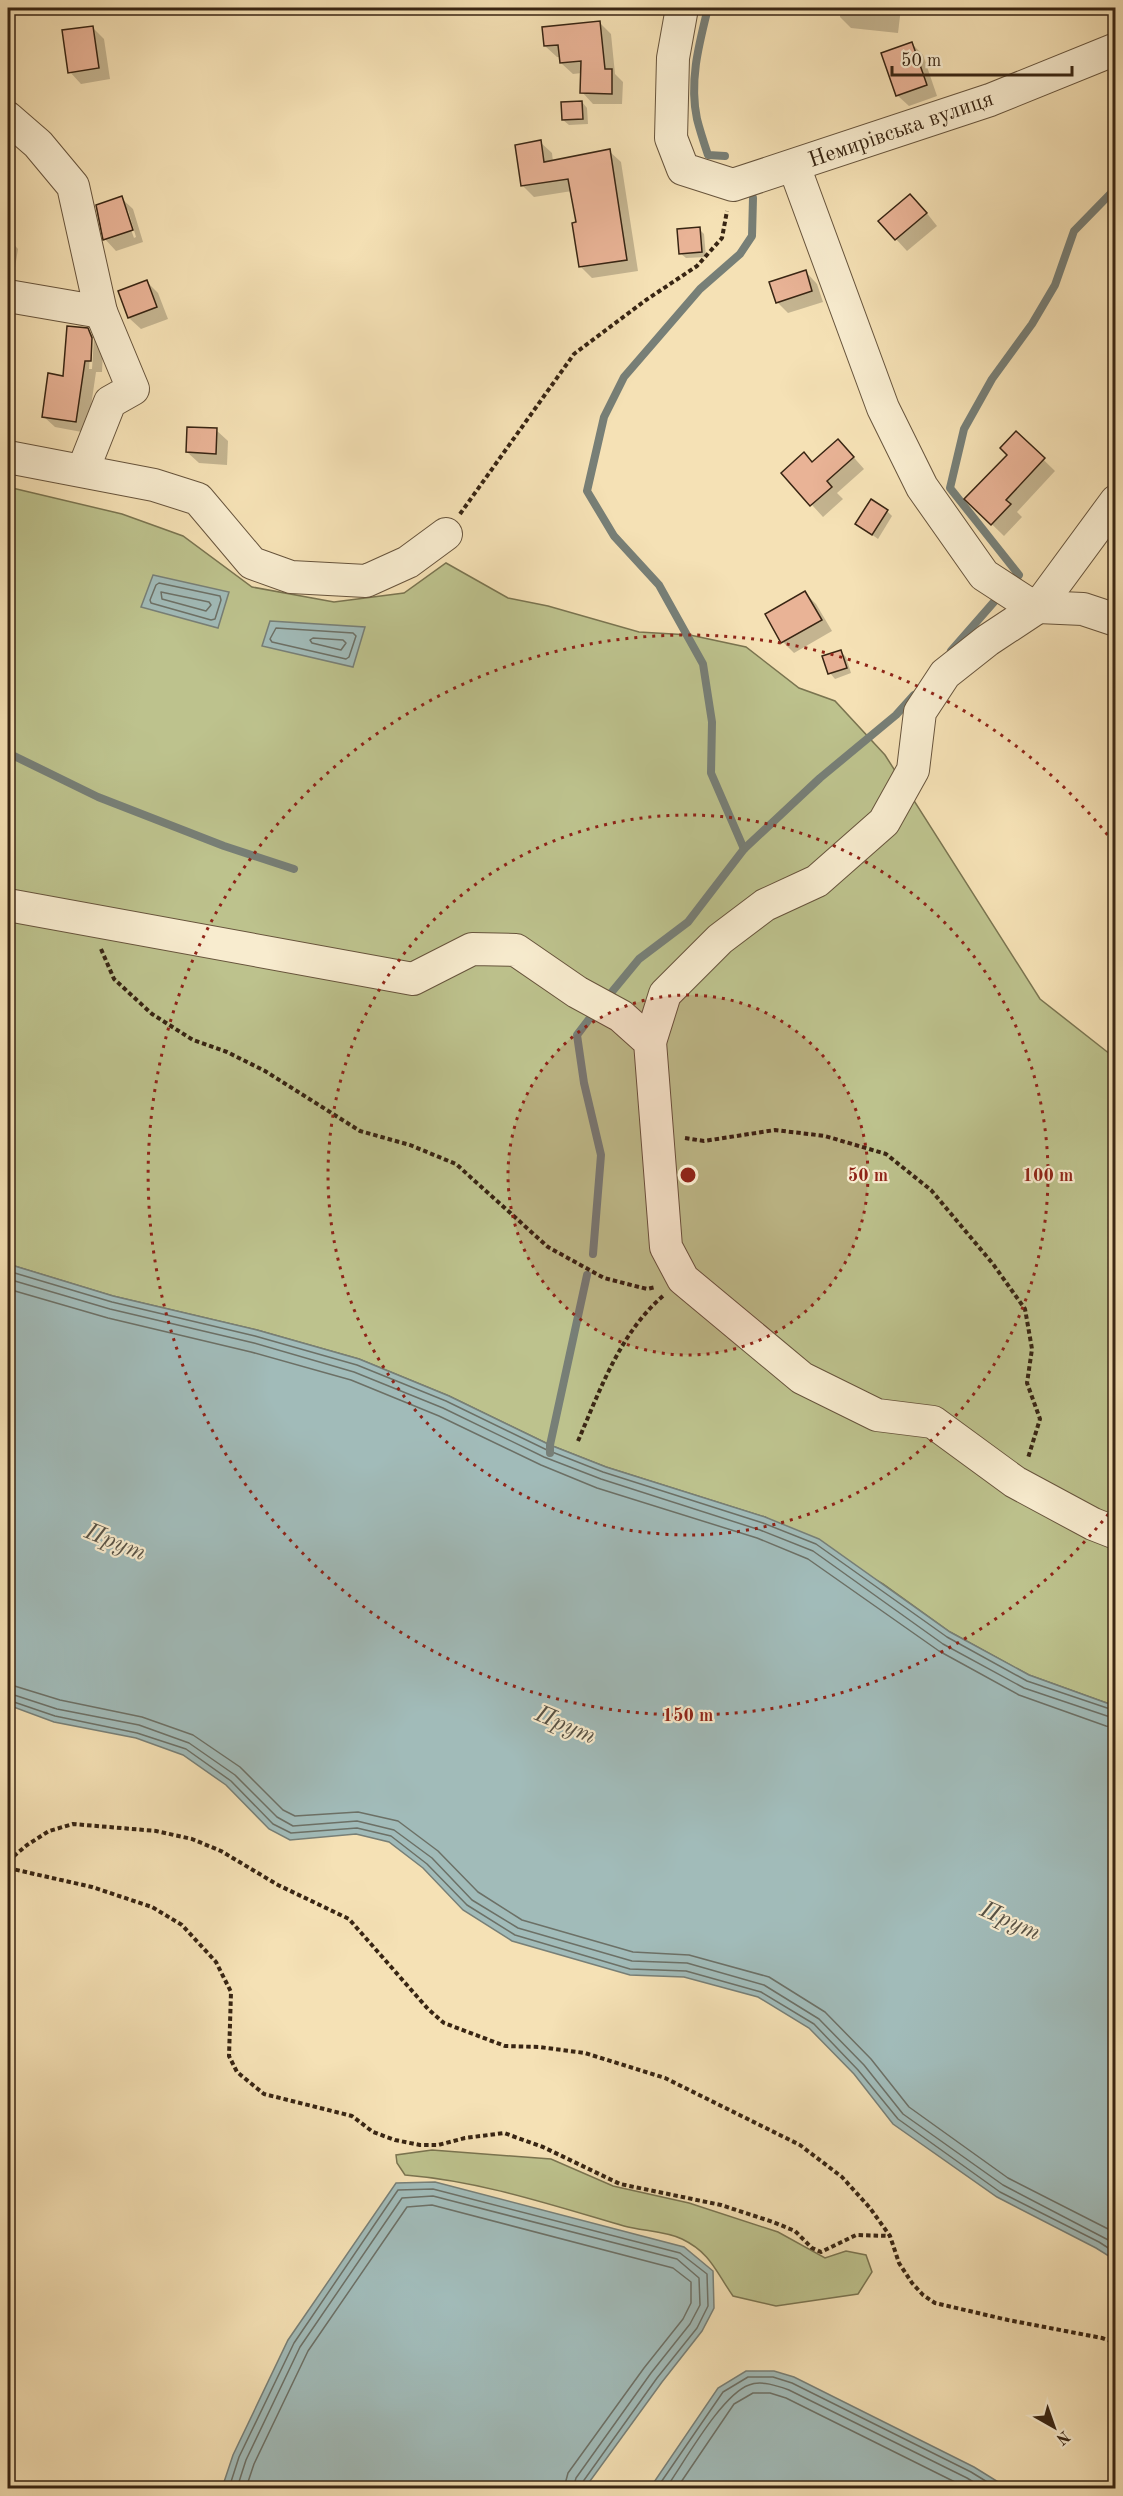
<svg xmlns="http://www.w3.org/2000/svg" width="1123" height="2496" viewBox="0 0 1123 2496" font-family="'Old Standard TT',serif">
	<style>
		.green { fill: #bdc28d; stroke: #7a7450; stroke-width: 1.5 }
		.water { fill: #a1bbb9; stroke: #777f77; stroke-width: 1.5 }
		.shadow { fill: #0003; fill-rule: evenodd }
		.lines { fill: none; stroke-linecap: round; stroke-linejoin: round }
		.shore { stroke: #6c7066; stroke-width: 1.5 }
		.stream { stroke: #777f77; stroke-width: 8 }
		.building { fill: #e9b396; stroke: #382513; stroke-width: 1.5 }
		.minor-casing { stroke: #67543c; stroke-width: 34 }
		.path { stroke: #382513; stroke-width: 4; stroke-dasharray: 4.5 3; stroke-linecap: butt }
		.minor { stroke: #f8eccf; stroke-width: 32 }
		.ring { fill: none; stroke: #8f2418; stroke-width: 3; stroke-dasharray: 3 6 }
		.labels { text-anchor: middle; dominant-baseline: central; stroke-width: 4.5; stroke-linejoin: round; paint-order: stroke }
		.street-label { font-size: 22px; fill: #382513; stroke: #f8eccf }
		.water-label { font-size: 24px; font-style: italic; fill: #585245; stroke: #f8eccf }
		.centre { fill: #8f2418; stroke: #f8eccf; stroke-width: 3 }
		.ring-label { font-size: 18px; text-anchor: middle; font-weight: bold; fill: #8f2418; stroke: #f8eccf; stroke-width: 4.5; stroke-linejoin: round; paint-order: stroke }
	</style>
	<rect width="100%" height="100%" fill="#f5e1b5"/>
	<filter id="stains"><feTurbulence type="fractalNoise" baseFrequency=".00333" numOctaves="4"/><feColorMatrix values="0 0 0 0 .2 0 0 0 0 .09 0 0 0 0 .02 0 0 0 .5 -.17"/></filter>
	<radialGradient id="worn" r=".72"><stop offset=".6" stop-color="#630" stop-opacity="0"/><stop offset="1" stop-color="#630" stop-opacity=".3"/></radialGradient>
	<g class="green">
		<polygon points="8,487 122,514 183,536 252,587 334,602 404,593 446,563 508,598 548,606 639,632 690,635 746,647 799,688 835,701 885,755 1040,999 1115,1058 1115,1706 1029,1675 950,1632 883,1584 765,1517 606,1467 550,1445 449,1396 359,1359 257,1330 113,1296 8,1264"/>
		<path d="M432 2150 551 2159 613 2186 689 2203 778 2232 825 2258 846 2251 866 2255 872 2272 858 2294 776 2306 733 2296C716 2272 711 2253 682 2239 665 2231 642 2231 624 2226 552 2205 480 2181 405 2175L397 2163 396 2155Z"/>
	</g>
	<g class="water">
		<polygon points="153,575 229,592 218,628 141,607"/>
		<polygon points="270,621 365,627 353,667 262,646"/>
		<polygon points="8,1264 113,1296 257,1330 359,1359 449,1396 550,1445 606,1467 765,1517 819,1539 950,1632 1029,1675 1115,1706 1115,2260 1096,2248 997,2197 893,2124 854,2074 809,2028 758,1997 684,1977 630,1975 512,1941 463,1910 423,1868 389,1842 356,1834 290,1840 269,1829 226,1785 183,1755 136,1738 54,1722 8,1705"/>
		<polygon points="435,2182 684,2247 713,2271 714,2308 702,2331 662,2382 585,2488 222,2488 233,2455 288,2340 396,2183"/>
		<polygon points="746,2371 774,2371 794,2377 974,2467 1008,2488 650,2488 718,2388"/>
	</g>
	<g class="shadow">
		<polygon points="841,8 901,8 898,33 851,28 840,17"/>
		<polygon points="600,23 611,34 615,74 623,82 622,104 593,104 582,92 582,73 573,74 561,63 560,57 557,57 545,46"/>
		<polygon points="93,28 104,39 110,79 81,84 70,72"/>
		<polygon points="912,44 923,55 937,96 909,106 897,95"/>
		<polygon points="582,102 587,108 588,124 569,125 563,120"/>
		<polygon points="540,142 552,153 553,162 609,151 621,162 638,271 592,278 580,266 578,223 572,191 534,197 523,186"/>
		<path d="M121 198 133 209 143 242 116 251 105 239ZM124 210H128L136 237 134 238Z"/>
		<polygon points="922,207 937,226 907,251 896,239"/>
		<polygon points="699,229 704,234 706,257 686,258 680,253"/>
		<polygon points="8,238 18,249 11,292 8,293"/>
		<polygon points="806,272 817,284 823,302 788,313 777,302"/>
		<polygon points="146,281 158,293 168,319 141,329 129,318 120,292"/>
		<path d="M87 330 99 341 103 351 102 372H96L87 433 55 427 43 416ZM91 338H94L92 369H89Z"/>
		<polygon points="1116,409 1116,421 1110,415"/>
		<polygon points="216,430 228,441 227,465 199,463 187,452"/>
		<polygon points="1016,433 1055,471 1017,512 1022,517 1004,536 966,499 1009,455"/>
		<polygon points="849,452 864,469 837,493 843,499 823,517 783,473"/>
		<polygon points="887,511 892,516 878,539 857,524"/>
		<polygon points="805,593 816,604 832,631 794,653 783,642 767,615"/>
		<polygon points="841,652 846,657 851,673 835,679 830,673"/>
	</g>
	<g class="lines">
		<g class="shore">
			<polygon points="159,583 220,596 221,600 215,619 211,620 151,603 150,600 156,585"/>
			<polygon points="161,592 209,602 211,605 206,611 162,599"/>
			<polygon points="276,628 353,633 356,636 349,657 346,659 272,642 270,639"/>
			<polygon points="313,638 343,640 346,643 341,650 312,643 310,640"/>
			<polyline points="8,1271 112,1302 255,1336 357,1365 446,1401 547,1450 603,1472 763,1523 816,1544 947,1637 1027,1681 1116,1711"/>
			<polyline points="8,1279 110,1309 254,1343 354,1372 443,1408 544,1457 601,1479 760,1530 813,1551 943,1644 1024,1688 1116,1719"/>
			<polyline points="8,1289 108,1318 251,1352 351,1380 439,1416 541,1465 597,1488 757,1538 808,1559 939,1651 1019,1695 1106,1726 1116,1728"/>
			<polyline points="8,1684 60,1700 142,1717 193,1735 240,1767 283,1810 295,1816 358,1812 398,1821 438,1851 478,1892 522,1920 633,1952 689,1955 769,1977 825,2012 871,2059 909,2107 1008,2178 1116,2233"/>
			<polyline points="8,1693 57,1709 139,1725 189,1743 235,1775 277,1817 293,1826 357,1821 394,1830 432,1858 472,1900 518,1928 632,1961 687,1963 764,1985 819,2019 864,2065 903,2114 1003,2185 1116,2244"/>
			<polyline points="8,1700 55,1716 137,1733 186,1749 231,1781 273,1824 291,1833 357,1828 391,1836 427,1864 467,1905 515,1935 630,1969 686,1971 761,1992 814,2024 858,2070 898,2119 1000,2192 1099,2242 1116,2253"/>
			<polyline points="229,2488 239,2457 294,2343 398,2190 433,2189 680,2253 707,2274 708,2306 697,2328 657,2378 582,2483 580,2488"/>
			<polyline points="237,2488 246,2460 300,2347 402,2198 433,2196 677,2259 699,2278 700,2305 690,2324 651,2373 576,2478 573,2488"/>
			<polyline points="246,2488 254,2464 308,2351 407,2207 432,2205 673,2268 691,2282 691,2303 683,2319 644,2368 568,2473 564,2488"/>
			<polyline points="657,2488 723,2392 748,2377 773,2377 792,2383 971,2472 997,2488"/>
			<path d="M666 2488C684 2463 721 2395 749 2385 761 2380 778 2386 789 2390L967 2478 983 2488"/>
			<polyline points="677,2488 734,2404 753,2393 770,2393 786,2398 967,2488"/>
		</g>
		<g class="stream">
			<path d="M708 8C699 44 689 81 697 119 700 131 704 143 708 155L725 156"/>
			<polyline points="1011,584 1019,575 950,488 964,429 992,379 1032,324 1055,285 1074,231 1116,188"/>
			<polyline points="951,651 1000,595"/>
			<polyline points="8,753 98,797 224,846 294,869"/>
			<polyline points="744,849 711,773 712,722 703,664 659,585 614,536 587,491 604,417 624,377 700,289 740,254 752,236 753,198"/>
			<polyline points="606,999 639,959 688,922 744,849 820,778 896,715 914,695"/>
			<polyline points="593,1254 601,1155 584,1083 577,1035 596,1010"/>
			<polyline points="550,1453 550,1445 587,1275"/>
		</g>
	</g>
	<g class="building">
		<polygon points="600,21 605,69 612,69 612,94 580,93 581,61 560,63 558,45 544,46 542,27"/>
		<polygon points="93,26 99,68 68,73 62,30"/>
		<polygon points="912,42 927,85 896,96 881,53"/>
		<polygon points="582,101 583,119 562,120 561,102"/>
		<polygon points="541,140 544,162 610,149 627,260 579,267 572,223 576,222 568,179 521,186 515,145"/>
		<polygon points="910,194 927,213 895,240 878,221"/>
		<polygon points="122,196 133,230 103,240 96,205"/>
		<polygon points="700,227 702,252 679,254 677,229"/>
		<polygon points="806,270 812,291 776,303 769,282"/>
		<polygon points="147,280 157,307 128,318 118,291"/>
		<polygon points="67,326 88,328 92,338 91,361 85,361 76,422 42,417 48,373 63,376"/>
		<polygon points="187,427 217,428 216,454 186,452"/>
		<polygon points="1016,431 1045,458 1006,500 1011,504 991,525 964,499 1007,455 1000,448"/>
		<polygon points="838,439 854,457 827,481 832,487 810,506 781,473 804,452 812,462"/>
		<polygon points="871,499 888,510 872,535 855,524"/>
		<polygon points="805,591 822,620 781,643 765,614"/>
		<polygon points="841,650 847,668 828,674 822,656"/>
	</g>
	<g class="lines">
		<defs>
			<g id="minor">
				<polyline points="682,8 673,58 671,138 683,169 733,185 990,100 1116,49"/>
				<polyline points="8,118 38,144 73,186 101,312 8,296"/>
				<polyline points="794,166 883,408 922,487 984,575 1024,601 1038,607 1083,609 1116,620"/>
				<polyline points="8,457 154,485 198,499 252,563 291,577 366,581 408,562 446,534"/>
				<polyline points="83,470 110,402 133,389 101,312"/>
				<polyline points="8,905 413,979 472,949 516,950 577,992 621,1016 650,1042 666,1247 683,1279 802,1378 877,1415 933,1422 1015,1482 1093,1524 1116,1533"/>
				<polyline points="650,1042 665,994 720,939 765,905 817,881 884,822 913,770 920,712 945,674 988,640 1038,607 1116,501"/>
			</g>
		</defs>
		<use href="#minor" class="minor-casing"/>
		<g class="path">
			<polyline points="460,514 574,354 646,300 697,266 722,238 727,211"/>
			<polyline points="101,949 114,979 152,1014 193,1040 227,1052 265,1071 360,1131 410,1145 456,1164 548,1247 604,1278 647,1289 656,1287"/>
			<polyline points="685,1138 704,1141 775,1130 825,1136 886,1154 931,1190 993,1264 1025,1309 1032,1349 1027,1383 1040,1419 1028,1458"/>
			<path d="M578 1441C600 1390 620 1333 663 1296"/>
			<polyline points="8,1861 27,1845 49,1831 73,1824 156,1831 192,1839 221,1851 278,1885 349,1919 428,2009 444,2023 505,2046 539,2047 585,2053 665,2078 800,2145 842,2177 870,2208 890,2236 899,2263 912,2283 923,2295 935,2303 1008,2320 1102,2338 1116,2343"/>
			<polyline points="8,1868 92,1887 152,1907 182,1925 216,1962 231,1992 229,2056 237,2072 264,2094 352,2116 373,2132 395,2140 420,2145 438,2145 465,2138 504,2133 543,2147 620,2184 721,2205 773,2222 795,2231 812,2248 821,2252 856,2235 890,2236"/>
		</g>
		<use href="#minor" class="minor"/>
	</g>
	<circle cx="688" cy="1175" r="180" fill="#8f2418" fill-opacity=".12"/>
	<g class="ring">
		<circle cx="688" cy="1175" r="180"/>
		<circle cx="688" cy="1175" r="360"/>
		<path d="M1114 1507A540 540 0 1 1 1114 843"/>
	</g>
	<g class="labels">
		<g class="street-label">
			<text transform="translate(901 130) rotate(-19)">Немирівська вулиця</text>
		</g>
		<g class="water-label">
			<text transform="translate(115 1543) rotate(22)">Прут</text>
			<text transform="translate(565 1726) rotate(23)">Прут</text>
			<text transform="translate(1010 1922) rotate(24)">Прут</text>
		</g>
	</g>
	<circle cx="688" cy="1175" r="9" class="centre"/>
	<g class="ring-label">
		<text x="868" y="1181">50 m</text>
		<text x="1048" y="1181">100 m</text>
		<text x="688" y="1721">150 m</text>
	</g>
	<rect width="1123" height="2496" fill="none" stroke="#f5e1b5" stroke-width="30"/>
	<rect x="9" y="9" width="1105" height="2478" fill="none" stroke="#382513" stroke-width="3"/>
	<rect x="15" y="15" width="1093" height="2466" fill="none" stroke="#382513" stroke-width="1.5"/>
	<g transform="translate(1054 2427) rotate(140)" stroke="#f8eccf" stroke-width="4.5" paint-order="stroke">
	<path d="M0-4.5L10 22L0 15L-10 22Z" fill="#382513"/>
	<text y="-9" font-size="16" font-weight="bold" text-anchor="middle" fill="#382513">N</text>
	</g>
	<path d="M892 66v9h180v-9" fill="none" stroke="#382513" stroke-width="3"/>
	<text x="901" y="66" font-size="18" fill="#382513" stroke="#f8eccf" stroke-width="4.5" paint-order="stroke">50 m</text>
	<rect width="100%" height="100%" filter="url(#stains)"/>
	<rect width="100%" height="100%" fill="url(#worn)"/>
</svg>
